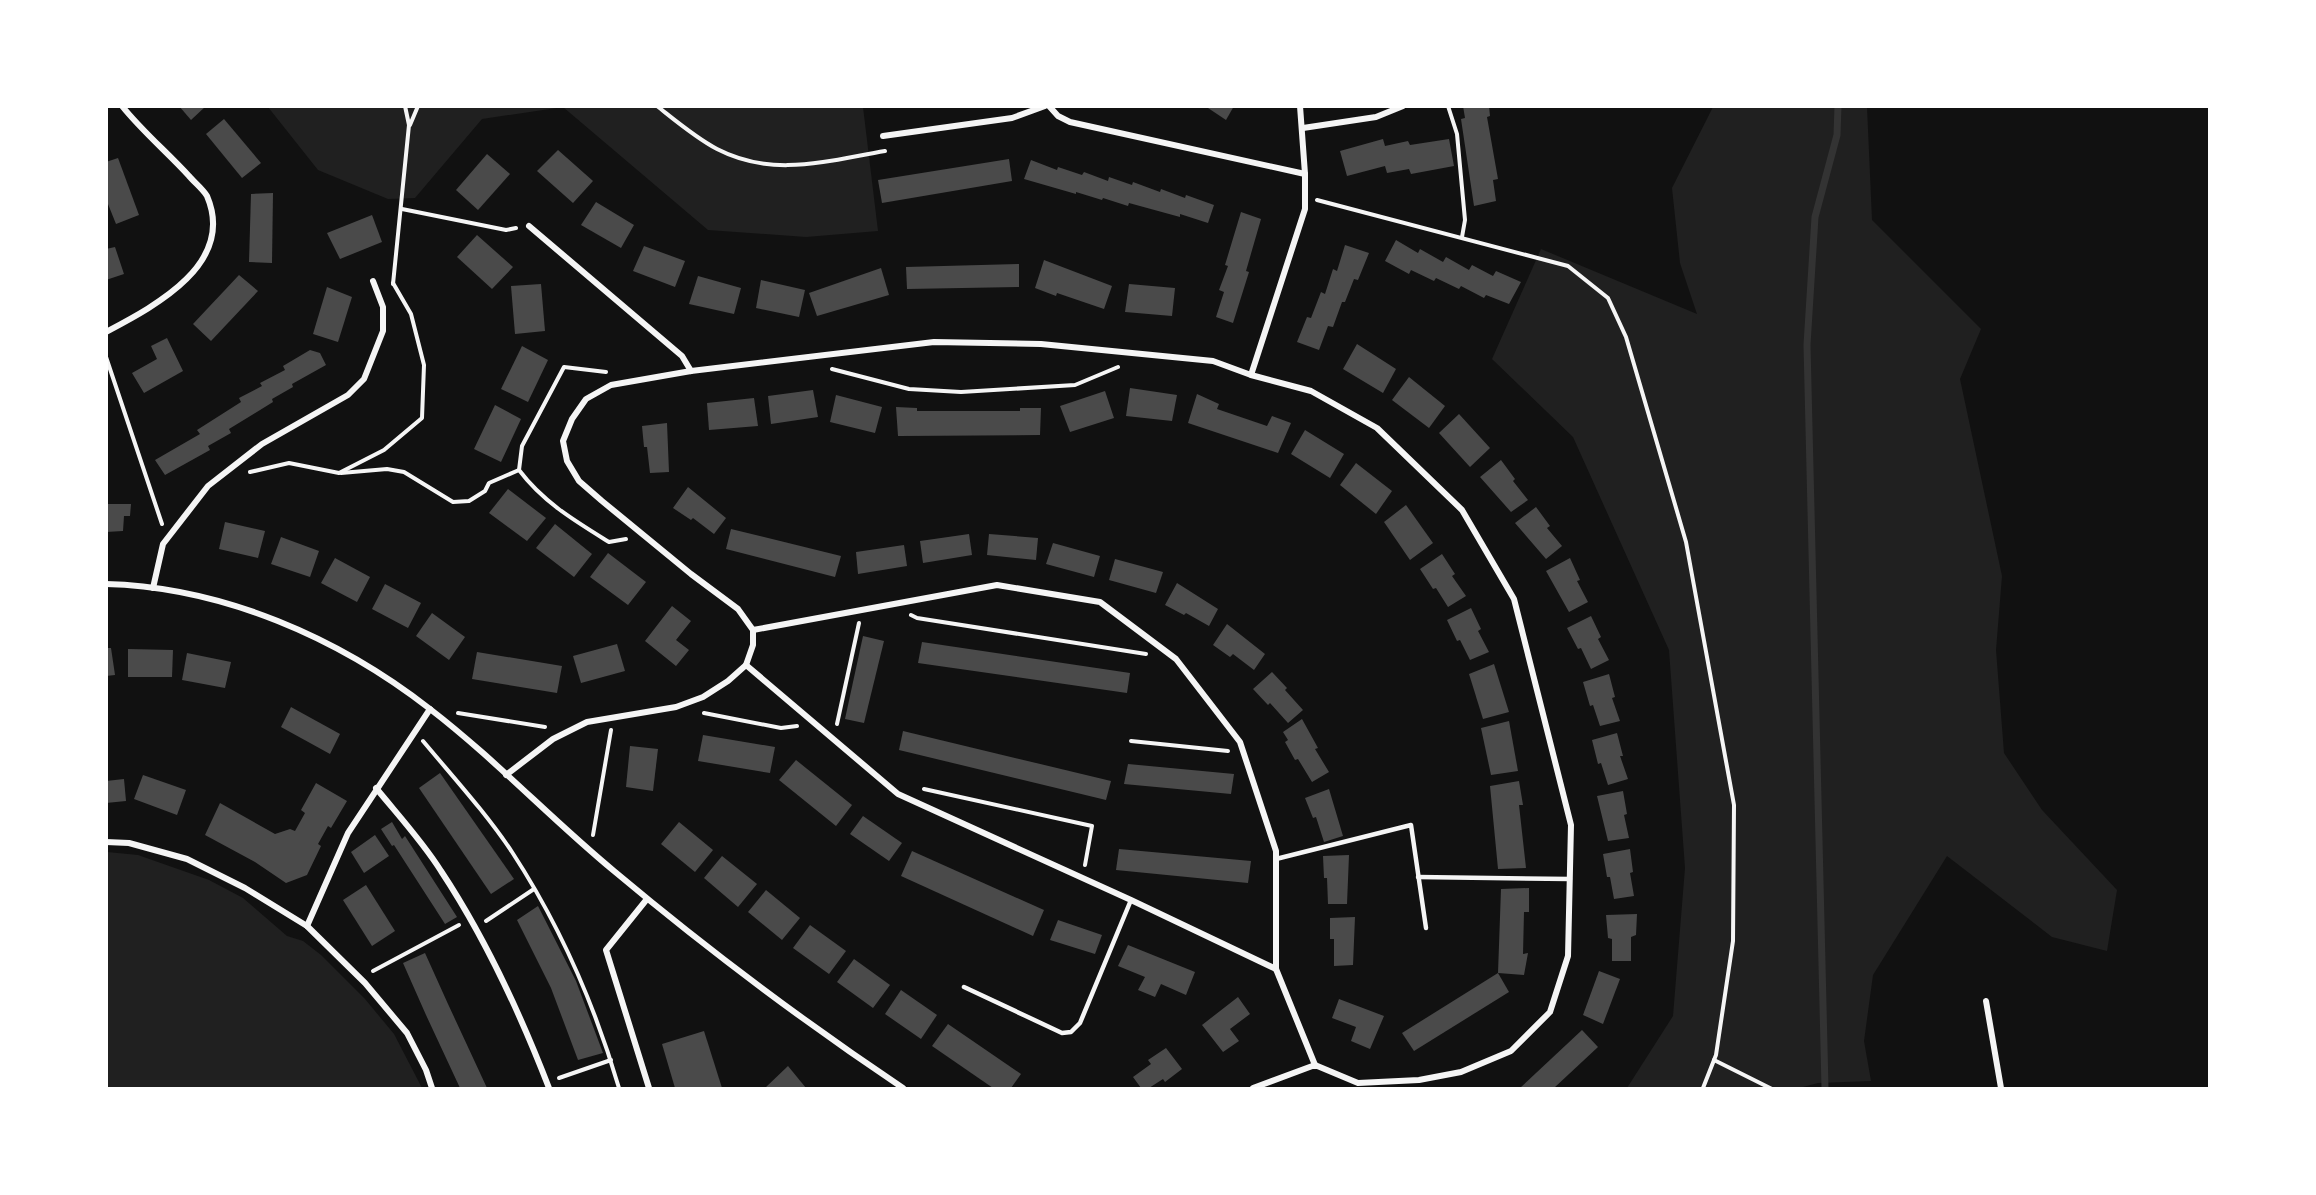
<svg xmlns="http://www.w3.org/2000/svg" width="2316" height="1195" viewBox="0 0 2316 1195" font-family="'Fira Sans Condensed',sans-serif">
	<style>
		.green { fill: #202020 }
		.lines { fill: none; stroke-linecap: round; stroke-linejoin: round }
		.stream { stroke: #333; stroke-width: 7 }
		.building { fill: #4a4a4a }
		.path { stroke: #f5f5f5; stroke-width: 4 }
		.service { stroke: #f5f5f5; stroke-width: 4.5 }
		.minor { stroke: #f5f5f5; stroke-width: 6 }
	</style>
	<rect width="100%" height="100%" fill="#111"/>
	<g class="green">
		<polygon points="268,107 863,107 878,231 806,237 708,230 563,107 482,119 415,198 388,199 318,170"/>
		<polygon points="1713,107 1867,107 1872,220 1981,329 1960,379 2002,576 1996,650 2004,753 2042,810 2117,890 2107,951 2052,937 1947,856 1873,975 1864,1041 1871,1081 1818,1083 1799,1088 1627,1088 1673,1016 1685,868 1669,650 1573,437 1492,359 1541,249 1697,314 1680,263 1672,188"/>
		<polygon points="107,852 138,855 209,880 243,898 287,936 303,941 321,955 365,999 394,1034 422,1088 107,1088"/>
	</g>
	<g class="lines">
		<polyline class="stream" points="1825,1088 1807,345 1815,217 1837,135 1838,106"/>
	</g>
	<g class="building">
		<polygon points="179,106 206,106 191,120"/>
		<polygon points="1205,106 1234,106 1226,120"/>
		<polygon points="1463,106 1489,106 1490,116 1487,117 1498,179 1493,180 1496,201 1474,206 1461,119 1465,118"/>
		<polygon points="224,119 261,163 242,178 206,134"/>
		<polygon points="1383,139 1385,146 1408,141 1410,145 1449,139 1454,166 1411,174 1409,169 1387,173 1385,166 1347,176 1340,151"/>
		<polygon points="558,150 593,181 573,203 537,171"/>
		<polygon points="487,154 510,174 478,210 456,190"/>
		<polygon points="118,158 139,215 116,224 106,199 106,162"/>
		<polygon points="1009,159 1012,181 882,203 878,180"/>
		<polygon points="1031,160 1057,170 1058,167 1082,175 1084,172 1108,181 1109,177 1132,185 1133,182 1160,192 1161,189 1185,198 1186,195 1214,205 1208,223 1180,214 1180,217 1129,203 1128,206 1103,198 1102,200 1076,192 1076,194 1024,179"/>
		<polygon points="273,193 272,263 249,262 251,194"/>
		<polygon points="596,202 634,225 621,248 581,225"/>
		<polygon points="1241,212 1261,219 1246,271 1249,272 1233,323 1216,317 1224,292 1219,290 1228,266 1225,265"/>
		<polygon points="372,215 382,242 340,259 327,233"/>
		<polygon points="477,235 513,267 492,289 457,257"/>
		<polygon points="1396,240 1418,253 1420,249 1443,262 1446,257 1469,270 1472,265 1493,276 1496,271 1521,282 1509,304 1486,295 1484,298 1461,286 1459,289 1436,278 1434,281 1411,270 1409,274 1385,261"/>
		<polygon points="1345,245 1369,253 1358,280 1354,279 1345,302 1342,302 1333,327 1328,326 1319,350 1297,342 1307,317 1311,318 1321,292 1325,294 1333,269 1337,271"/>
		<polygon points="644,246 685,261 675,287 633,271"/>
		<polygon points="115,247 124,274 106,280 106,249"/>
		<polygon points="1044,260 1112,286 1104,309 1057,293 1056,296 1035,288"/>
		<polygon points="1019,264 1019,287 907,289 906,267"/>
		<polygon points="881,268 889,295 817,316 809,293"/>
		<polygon points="239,275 258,291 211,341 193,324"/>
		<polygon points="698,276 741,288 734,314 689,304"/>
		<polygon points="761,280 805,290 799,317 756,308"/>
		<polygon points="541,284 545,331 515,334 511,286"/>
		<polygon points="1129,284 1175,288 1172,316 1125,312"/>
		<polygon points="327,287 352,297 338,342 313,334"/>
		<polygon points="167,338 183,371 144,393 132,373 157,359 151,346"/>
		<polygon points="1357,344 1396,369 1383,393 1343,369"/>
		<polygon points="522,346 548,360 528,402 501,389"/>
		<polygon points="310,350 320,353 326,365 292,384 293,387 272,399 273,402 229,429 231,433 208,446 210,450 165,475 155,460 200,434 197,430 241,402 239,398 262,386 260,383 285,370 283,366"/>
		<polygon points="1409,377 1445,406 1429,428 1392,400"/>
		<polygon points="1130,388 1177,395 1172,421 1126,416"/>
		<polygon points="813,390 818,417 771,424 768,396"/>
		<polygon points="1105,391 1114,418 1070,432 1060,406"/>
		<polygon points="1197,394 1219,404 1217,409 1267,426 1272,416 1291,423 1278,453 1188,423"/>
		<polygon points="836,395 882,407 875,433 830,422"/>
		<polygon points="754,398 758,426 709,430 707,403"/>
		<polygon points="495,405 521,419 501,462 474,449"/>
		<polygon points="896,407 917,408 917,411 1020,411 1020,408 1041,408 1040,435 898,436"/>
		<polygon points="1459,414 1490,448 1470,467 1439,433"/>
		<polygon points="667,423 669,472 650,473 647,447 644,447 642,426"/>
		<polygon points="1305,430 1344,454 1330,478 1291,454"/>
		<polygon points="1501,460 1515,479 1513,481 1528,500 1511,512 1480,477"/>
		<polygon points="1356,463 1392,491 1376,514 1340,485"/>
		<polygon points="688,487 726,518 714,534 693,518 691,520 673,508"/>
		<polygon points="508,489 546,518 527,541 489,513"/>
		<polygon points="106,504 131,504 130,516 124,516 123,531 106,532"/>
		<polygon points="1406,505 1433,543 1410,560 1384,522"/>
		<polygon points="1536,507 1550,526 1547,528 1562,546 1546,559 1515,523"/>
		<polygon points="225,522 265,531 258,558 219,549"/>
		<polygon points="555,524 592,554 574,577 536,548"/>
		<polygon points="731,529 841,556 835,577 726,549"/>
		<polygon points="969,534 972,555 923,563 920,541"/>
		<polygon points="989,534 1038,538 1036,560 987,555"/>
		<polygon points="281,537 319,551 310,577 271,564"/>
		<polygon points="1053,543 1100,556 1094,577 1046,564"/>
		<polygon points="904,545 907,566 858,574 856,552"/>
		<polygon points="608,553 646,582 628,605 590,577"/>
		<polygon points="1442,554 1455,574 1452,576 1466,596 1448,607 1436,588 1433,589 1420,569"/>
		<polygon points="335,558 370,577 357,602 321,583"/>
		<polygon points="1570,558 1580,580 1577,581 1588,602 1569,612 1546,571"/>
		<polygon points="1115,559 1163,572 1156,593 1109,580"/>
		<polygon points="1177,583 1218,609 1209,626 1186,613 1184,615 1165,605"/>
		<polygon points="385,584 421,603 408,628 372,609"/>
		<polygon points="672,606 691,621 676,640 689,650 676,666 645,641"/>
		<polygon points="1471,608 1481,629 1478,631 1489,652 1470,660 1460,640 1457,641 1447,620"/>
		<polygon points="432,613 465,637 449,660 416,636"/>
		<polygon points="1591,616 1601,637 1598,639 1609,660 1591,669 1581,648 1578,649 1567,628"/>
		<polygon points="1227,624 1265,654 1254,670 1233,654 1230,657 1213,645"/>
		<polygon points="863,636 884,641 864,723 845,719"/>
		<polygon points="922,642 1130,673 1127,693 918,663"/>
		<polygon points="617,644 625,671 581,683 573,656"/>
		<polygon points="106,648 111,648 115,675 106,676"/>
		<polygon points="128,649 173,650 172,677 128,677"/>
		<polygon points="477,652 562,666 557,693 472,679"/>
		<polygon points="187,653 231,662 225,688 182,680"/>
		<polygon points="1494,664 1509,712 1483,719 1469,674"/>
		<polygon points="1272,672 1287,688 1285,690 1303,710 1288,723 1270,703 1268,705 1253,689"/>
		<polygon points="1609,674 1615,697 1612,698 1620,721 1600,726 1593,705 1590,706 1583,682"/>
		<polygon points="291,707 340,734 330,754 281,727"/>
		<polygon points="1302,719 1318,748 1315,749 1329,772 1312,782 1298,759 1295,760 1285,742 1288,740 1283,732"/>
		<polygon points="1509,721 1518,771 1491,775 1481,728"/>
		<polygon points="903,731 1111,781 1106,800 899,750"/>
		<polygon points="1617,733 1623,756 1620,756 1628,779 1608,785 1601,763 1598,764 1592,740"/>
		<polygon points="703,735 775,747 770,773 698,761"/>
		<polygon points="630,746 658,749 653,791 626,787"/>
		<polygon points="796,760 852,805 836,826 779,780"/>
		<polygon points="1128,764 1234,774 1231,794 1124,784"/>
		<polygon points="440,773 514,879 491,894 419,788"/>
		<polygon points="143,775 186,790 177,815 134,799"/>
		<polygon points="124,779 126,801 106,803 106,781"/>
		<polygon points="1519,781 1523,805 1519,805 1526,868 1498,869 1490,786"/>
		<polygon points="316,783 347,801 331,828 328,826 318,844 321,846 307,875 286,883 255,862 205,835 220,803 275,834 290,829 295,831 305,813 301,810"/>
		<polygon points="1329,789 1343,836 1324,842 1316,817 1313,818 1305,798"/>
		<polygon points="1623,791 1627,814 1624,815 1629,838 1608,841 1597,796"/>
		<polygon points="863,816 902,843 889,861 850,834"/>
		<polygon points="392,822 402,839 405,836 457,917 445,924 394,845 392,846 381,829"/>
		<polygon points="679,822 713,850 695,872 661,844"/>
		<polygon points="375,835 389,856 364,873 351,852"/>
		<polygon points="1119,849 1251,861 1248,883 1116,870"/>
		<polygon points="1630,849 1633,872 1630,873 1634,896 1614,899 1610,877 1607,877 1603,854"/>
		<polygon points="912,851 1044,910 1033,936 901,876"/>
		<polygon points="1349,855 1347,904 1328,904 1327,878 1324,878 1323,856"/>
		<polygon points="722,856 757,884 738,907 704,878"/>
		<polygon points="366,885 395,931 372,946 343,900"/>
		<polygon points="1529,888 1529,912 1524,912 1523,954 1528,953 1524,975 1498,973 1501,889"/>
		<polygon points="766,890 800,918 782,940 748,912"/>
		<polygon points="538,906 576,981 603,1053 578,1060 551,988 517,920"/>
		<polygon points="1637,914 1636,935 1631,937 1631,961 1612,961 1612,939 1608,938 1606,915"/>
		<polygon points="1355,917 1353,965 1334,966 1334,939 1330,939 1330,918"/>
		<polygon points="1058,920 1102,935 1095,954 1050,940"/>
		<polygon points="810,925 846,951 829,974 793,948"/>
		<polygon points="1128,945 1195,972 1186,995 1161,984 1155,997 1138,990 1145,977 1118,966"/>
		<polygon points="425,953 448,1004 487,1088 460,1088 426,1015 403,963"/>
		<polygon points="854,959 890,985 873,1008 837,982"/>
		<polygon points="1599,971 1620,979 1603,1024 1583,1015"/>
		<polygon points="1498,973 1509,992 1414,1051 1402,1033"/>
		<polygon points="901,990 937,1015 921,1039 885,1014"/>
		<polygon points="1238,997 1250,1014 1230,1029 1239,1041 1223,1052 1202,1025"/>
		<polygon points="1339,999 1384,1016 1370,1049 1351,1041 1356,1027 1332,1018"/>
		<polygon points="948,1024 1021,1074 1011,1088 993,1088 932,1046"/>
		<polygon points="1582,1030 1598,1047 1554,1088 1520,1088"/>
		<polygon points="704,1031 722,1088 675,1088 662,1044"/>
		<polygon points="1166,1048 1182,1069 1165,1082 1163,1079 1149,1088 1141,1088 1133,1077 1151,1064 1148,1060"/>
		<polygon points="788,1066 806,1088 765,1088"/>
	</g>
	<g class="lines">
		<g class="path">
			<path d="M657 106C676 121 696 138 717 149 773 178 826 161 885 151"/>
			<polyline points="1448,106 1457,134 1465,220 1462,237"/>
			<polyline points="410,125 418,106"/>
			<polyline points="1317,200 1568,266 1608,298 1626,337 1686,542 1734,805 1733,941 1716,1055 1703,1088"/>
			<polyline points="402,209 506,230 516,228"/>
			<polyline points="393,284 409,125 405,106"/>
			<polyline points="106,357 162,524"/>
			<polyline points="832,369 909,389 961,392 1075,385 1118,367"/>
			<path d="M606 372 564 367 522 446 519 470C543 502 575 521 609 542L626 539"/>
			<polyline points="250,472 289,463 339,473 384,450 422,418 424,365 411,314 393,283"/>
			<polyline points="341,473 387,469 404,472 453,502 469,501 485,491 489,483 519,470"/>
			<polyline points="911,615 917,618 1146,654"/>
			<polyline points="458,713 545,727"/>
			<polyline points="704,713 781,728 797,726"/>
			<polyline points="837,724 859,623"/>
			<path d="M423 741C453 777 486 813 512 852 559 924 595 1006 619 1088"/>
			<polyline points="1131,741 1228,751"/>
			<polyline points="924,789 1092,826 1085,865"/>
			<polyline points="593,835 611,730"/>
			<polyline points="486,921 534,889"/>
			<polyline points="373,971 459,925"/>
			<polyline points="1714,1060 1770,1088"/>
			<polyline points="559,1078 611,1060"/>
		</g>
		<g class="service">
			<polyline points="1276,859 1411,825 1426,928"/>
			<polyline points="1418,877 1570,879"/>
			<polyline points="964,987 1062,1033 1071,1032 1080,1023 1131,900"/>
		</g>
		<g class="minor">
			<polyline points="1049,106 1058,116 1070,122 1305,174"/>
			<polyline points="1303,128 1376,117 1403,106"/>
			<polyline points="883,136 1012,118 1045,106"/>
			<polyline points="529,226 682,356 691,371"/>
			<path d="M106 332C155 306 236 264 207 196 203 189 194 182 189 176 167 152 142 131 122 106"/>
			<polyline points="1251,375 1305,209 1305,174 1300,106"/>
			<path d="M106 584C223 587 339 638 430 709 495 759 551 819 614 871 707 949 803 1021 903 1088"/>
			<polyline points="153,588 163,544 208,486 262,444 348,395 364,379 383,331 383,307 373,281"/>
			<polyline points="753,630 997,585 1100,602 1176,659 1240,742 1276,851 1276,969 1315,1065"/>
			<polyline points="746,665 898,794 1131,900 1276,969"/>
			<polyline points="506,775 553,739 587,722 676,707 703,697 728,681 746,665 753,645 753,630 738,609 691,574 602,501 579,481 567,461 563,441 572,419 586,399 611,385 691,371 934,342 1041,344 1213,361 1251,375 1311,391 1377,428 1462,510 1514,599 1571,825 1568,956 1550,1012 1511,1051 1461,1072 1419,1080 1358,1083 1315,1065 1253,1088"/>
			<path d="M376 788C398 815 423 842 441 871 486 939 520 1013 549 1088"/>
			<polyline points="106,842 129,843 187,859 245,888 307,926 365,983 407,1033 426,1070 432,1088"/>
			<polyline points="647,899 606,950 649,1088"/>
			<polyline points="307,926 348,833 430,709"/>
			<polyline points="1986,1001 2001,1088"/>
		</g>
	</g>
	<rect width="2316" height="1195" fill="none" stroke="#ffffff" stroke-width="216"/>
</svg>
